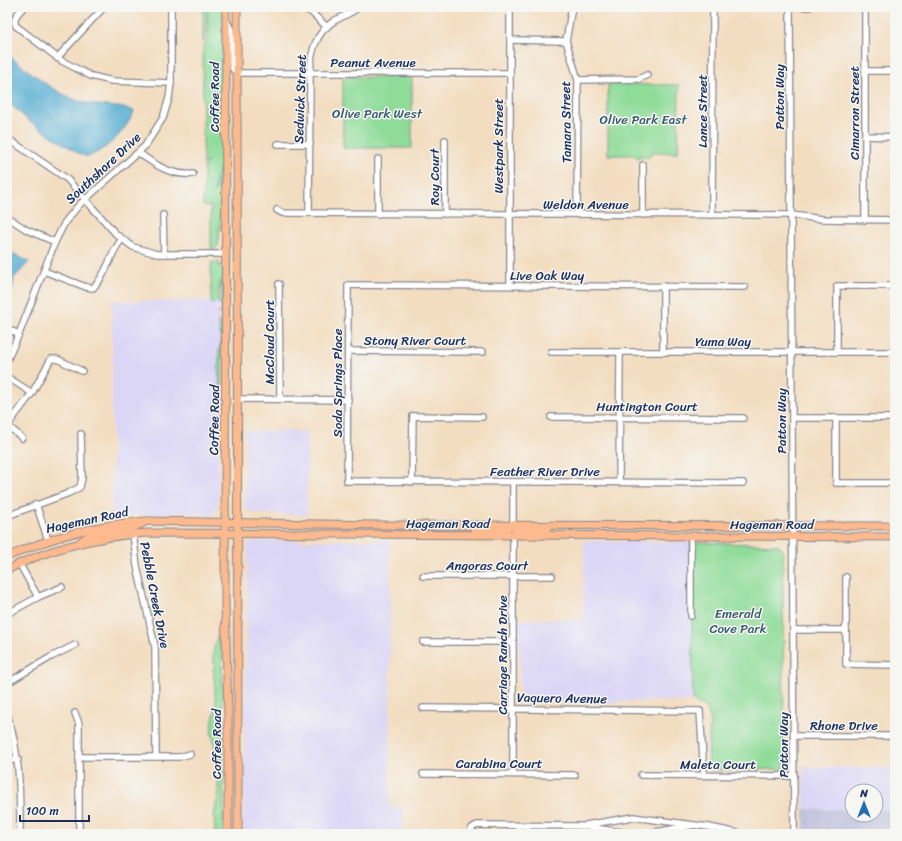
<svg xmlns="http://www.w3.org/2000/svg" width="902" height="841" viewBox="0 0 902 841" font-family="Sriracha,sans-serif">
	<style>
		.built { fill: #dbd6f6 }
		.industrial { fill: #c1c2dc }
		.green { fill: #8fdc99; stroke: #55867c }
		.forest { fill: #73bc81; stroke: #477670 }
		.water { fill: #56add3; stroke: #386e98 }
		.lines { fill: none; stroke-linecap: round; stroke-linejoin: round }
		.minor-casing { stroke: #87868f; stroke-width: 8 }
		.major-casing { stroke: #87868f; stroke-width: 9 }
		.minor { stroke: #fff; stroke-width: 5.5 }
		.major { stroke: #fcba8e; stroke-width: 7 }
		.labels { text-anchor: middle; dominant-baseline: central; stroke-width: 3; stroke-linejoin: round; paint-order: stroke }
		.street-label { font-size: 13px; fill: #1b2f5e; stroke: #f6f6f2 }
		.park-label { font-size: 13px; fill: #385a6d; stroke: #f6f6f2 }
	</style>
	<rect width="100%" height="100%" fill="#f6f6f2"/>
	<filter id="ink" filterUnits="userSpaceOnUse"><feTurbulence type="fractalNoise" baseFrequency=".025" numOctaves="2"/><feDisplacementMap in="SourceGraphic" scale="8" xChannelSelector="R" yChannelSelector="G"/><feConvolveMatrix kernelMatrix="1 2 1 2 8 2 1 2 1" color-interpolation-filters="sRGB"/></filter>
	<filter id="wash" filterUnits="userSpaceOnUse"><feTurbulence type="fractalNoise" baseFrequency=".012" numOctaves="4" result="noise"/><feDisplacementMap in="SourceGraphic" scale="16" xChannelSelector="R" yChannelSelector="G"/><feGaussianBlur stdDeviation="0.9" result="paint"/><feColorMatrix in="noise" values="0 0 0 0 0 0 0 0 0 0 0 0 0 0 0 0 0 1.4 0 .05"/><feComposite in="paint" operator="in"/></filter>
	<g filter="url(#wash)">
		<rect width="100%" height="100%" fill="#f3ddc0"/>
		<g class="built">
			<polygon points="112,301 222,301 221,309 219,311 219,323 221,325 221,413 219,425 218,509 211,515 180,512 112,518"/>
			<polygon points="245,431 307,431 307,515 252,513 245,507"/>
			<polygon points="390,540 390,807 403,807 403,829 399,834 243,834 248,545 252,541"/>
			<polygon points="584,541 691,542 693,701 520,703 519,620 583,619"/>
			<polygon points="803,767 895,768 895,810 876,810 876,791 852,791 852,810 804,809"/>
		</g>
		<polygon class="industrial" points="804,809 852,810 852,815 876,815 876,810 895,810 895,834 804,834"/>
		<g class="green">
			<polygon points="203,7 207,9 205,39 203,42"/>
			<polygon points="208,7 223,7 223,198 218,246 215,249 211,249 211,207 203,206 204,167 209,160 203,165 203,47 208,38"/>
			<rect x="343" y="77" width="69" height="71"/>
			<polygon points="608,84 679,85 678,153 652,152 648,158 643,156 637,158 634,155 608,155"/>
			<polygon points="219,261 219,266 223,265 223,311 221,313 218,314 222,311 222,304 218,303 221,295 220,280 218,298 214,304 211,302 211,263"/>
			<polygon points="218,321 223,324 222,402 219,377 219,350 221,340"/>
			<polygon points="691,542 778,545 783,550 784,769 712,770 708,767 710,716 705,707 693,701"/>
			<path d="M219 633 220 644 222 645 224 834H215L214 815 218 796V759L211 731 216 703 213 668 215 666C210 657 215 643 219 633Z"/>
		</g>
		<polygon class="forest" points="221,167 223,172 214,193 215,181"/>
		<g class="water">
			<path d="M7 54C30 71 52 92 79 101 97 107 120 105 134 111 127 130 106 151 87 157L78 153 30 122 7 101Z"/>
			<polygon points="7,250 29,262 14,278 12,291 7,291"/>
		</g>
	</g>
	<g filter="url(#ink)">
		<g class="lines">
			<defs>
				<g id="minor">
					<path d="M24 7C18 13 12 18 16 26L62 61 91 76 112 81 171 83"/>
					<polyline points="300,7 311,12 327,27"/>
					<polyline points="572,7 566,41 578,80 577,214"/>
					<polyline points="790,7 794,834"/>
					<polyline points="802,7 809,7"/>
					<polyline points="227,21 231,30 232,65 233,69 237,73 510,73"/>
					<polyline points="510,40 566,41"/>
					<polyline points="57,58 104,7"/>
					<polyline points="865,71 895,71"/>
					<polyline points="578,80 639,79 647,75"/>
					<polyline points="865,136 895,137"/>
					<polyline points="7,138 67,179 116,234 133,247 157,254 226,254"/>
					<polyline points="278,144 310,144"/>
					<path d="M139 153C155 165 172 176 193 174"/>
					<polyline points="277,210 282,213 791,215 822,219 895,220"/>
					<path d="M309 213 310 73C311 52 315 33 334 21 343 16 351 13 359 7"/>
					<polyline points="378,214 378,159"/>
					<polyline points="445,214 445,140"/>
					<polyline points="163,215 164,254"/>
					<polyline points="643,215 643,165"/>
					<polyline points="712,215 713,7"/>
					<polyline points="7,217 27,230 55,242"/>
					<polyline points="865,220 865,7"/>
					<path d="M44 271 86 287 93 288C107 275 110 253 122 239"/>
					<polyline points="279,284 280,399"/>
					<polyline points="510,285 510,7"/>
					<polyline points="7,329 19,334"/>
					<polyline points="348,351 483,352"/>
					<polyline points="551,352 895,352"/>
					<polyline points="663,352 663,286"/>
					<polyline points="837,352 837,286 895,286"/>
					<polyline points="7,360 19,334 55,242 65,222 79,205 145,146 163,118 169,98 171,83 171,7"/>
					<polyline points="7,377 32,393"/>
					<polyline points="237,399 348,400"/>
					<polyline points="551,417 743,418"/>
					<polyline points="792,418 895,418"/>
					<polyline points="836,418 836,483 895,483"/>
					<polyline points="7,425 22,438"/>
					<polyline points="7,426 32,393 51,359 57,359 82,371"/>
					<polyline points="412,482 413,416 482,417"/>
					<polyline points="513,482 513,524"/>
					<polyline points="619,482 620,352"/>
					<polyline points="743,483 347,481 348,285 745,287"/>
					<polyline points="36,504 48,540"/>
					<polyline points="7,516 69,493 80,487 82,478 81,434"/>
					<polyline points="133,534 137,566 155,647 156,757"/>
					<polyline points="691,536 691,616"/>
					<polyline points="19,563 38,597"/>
					<polyline points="423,576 552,576"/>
					<polyline points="846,577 846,664 895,665"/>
					<polyline points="7,614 38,597 62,587"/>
					<polyline points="793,630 846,630"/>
					<polyline points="423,642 513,642"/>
					<polyline points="7,683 51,657 75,645"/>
					<polyline points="423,708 700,711 704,775"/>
					<path d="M7 713C20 753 20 792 20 834"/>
					<polyline points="75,713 79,724 79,834"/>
					<polyline points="794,736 895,736"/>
					<polyline points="79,757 179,757 190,754"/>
					<polyline points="7,761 18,759"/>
					<polyline points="423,774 575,775"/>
					<polyline points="513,774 513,535"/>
					<polyline points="641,775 794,776"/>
					<polyline points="586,825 633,817 709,827 742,834"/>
					<polyline points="469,834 472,828 477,825 580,826 635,834 651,833 694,825"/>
				</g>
				<g id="major">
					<polyline points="226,7 225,601 228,715 228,834"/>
					<polyline points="237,7 238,834"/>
					<polyline points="474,531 507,529 513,524"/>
					<polyline points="513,535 516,529 547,529"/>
					<path d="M80 542C100 524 127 536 146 521"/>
					<path d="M7 557C51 537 97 524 146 521L376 525 895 526"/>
					<path d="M7 570C51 547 97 537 146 533L895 537"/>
				</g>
			</defs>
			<use href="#minor" class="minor-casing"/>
			<use href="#major" class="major-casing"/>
			<use href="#minor" class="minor"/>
			<use href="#major" class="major"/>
		</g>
	</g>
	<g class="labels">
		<g class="street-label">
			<text x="373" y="62">Peanut Avenue</text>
			<text transform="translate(214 97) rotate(-90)">Coffee Road</text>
			<text transform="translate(779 97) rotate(-90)">Patton Way</text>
			<text transform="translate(300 99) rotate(-88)">Sedwick Street</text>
			<text transform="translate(702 111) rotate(-90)">Lance Street</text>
			<text transform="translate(854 113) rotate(-90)">Cimarron Street</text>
			<text transform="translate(566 122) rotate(-91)">Tamara Street</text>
			<text transform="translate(498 146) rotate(-90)">Westpark Street</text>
			<text transform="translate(103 168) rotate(-43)">Southshore Drive</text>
			<text transform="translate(434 177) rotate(-90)">Roy Court</text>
			<text x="586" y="204">Weldon Avenue</text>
			<text x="547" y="275">Live Oak Way</text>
			<text x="415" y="340">Stony River Court</text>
			<text x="723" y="341">Yuma Way</text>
			<text transform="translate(269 342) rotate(-90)">McCloud Court</text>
			<text transform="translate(337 383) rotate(-90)">Soda Springs Place</text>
			<text x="647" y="406">Huntington Court</text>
			<text transform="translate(214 420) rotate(-89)">Coffee Road</text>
			<text transform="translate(781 421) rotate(-90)">Patton Way</text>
			<text x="545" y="471">Feather River Drive</text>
			<text transform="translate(87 520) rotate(-12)">Hageman Road</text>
			<text x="448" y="523">Hageman Road</text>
			<text x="772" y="524">Hageman Road</text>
			<text x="487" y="565">Angoras Court</text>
			<text transform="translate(155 595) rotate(79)">Pebble Creek Drive</text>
			<text transform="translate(502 655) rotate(-90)">Carriage Ranch Drive</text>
			<text transform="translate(562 698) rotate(1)">Vaquero Avenue</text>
			<text x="844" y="725">Rhone Drive</text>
			<text transform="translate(216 744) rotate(-90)">Coffee Road</text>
			<text transform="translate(783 745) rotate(-90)">Patton Way</text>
			<text x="499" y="763">Carabina Court</text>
			<text x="718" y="764">Maleta Court</text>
		</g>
		<g class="park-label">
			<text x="377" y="113">Olive Park West</text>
			<text x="643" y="119">Olive Park East</text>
			<text x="738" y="613">Emerald<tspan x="738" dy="15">Cove Park</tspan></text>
		</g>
	</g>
	<rect width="902" height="841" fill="none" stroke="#f6f6f2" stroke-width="24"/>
	<g transform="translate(864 803)"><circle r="19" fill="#f6f6f2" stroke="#9ea6b7"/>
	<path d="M0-3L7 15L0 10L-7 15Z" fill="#1f6fb2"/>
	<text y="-6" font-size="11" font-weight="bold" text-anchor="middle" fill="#1b2f5e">N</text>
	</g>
	<path d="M20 815v6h69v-6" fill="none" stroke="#1b2f5e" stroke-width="2"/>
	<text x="26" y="815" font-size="12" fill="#1b2f5e" stroke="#f6f6f2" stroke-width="3" paint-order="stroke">100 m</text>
</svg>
